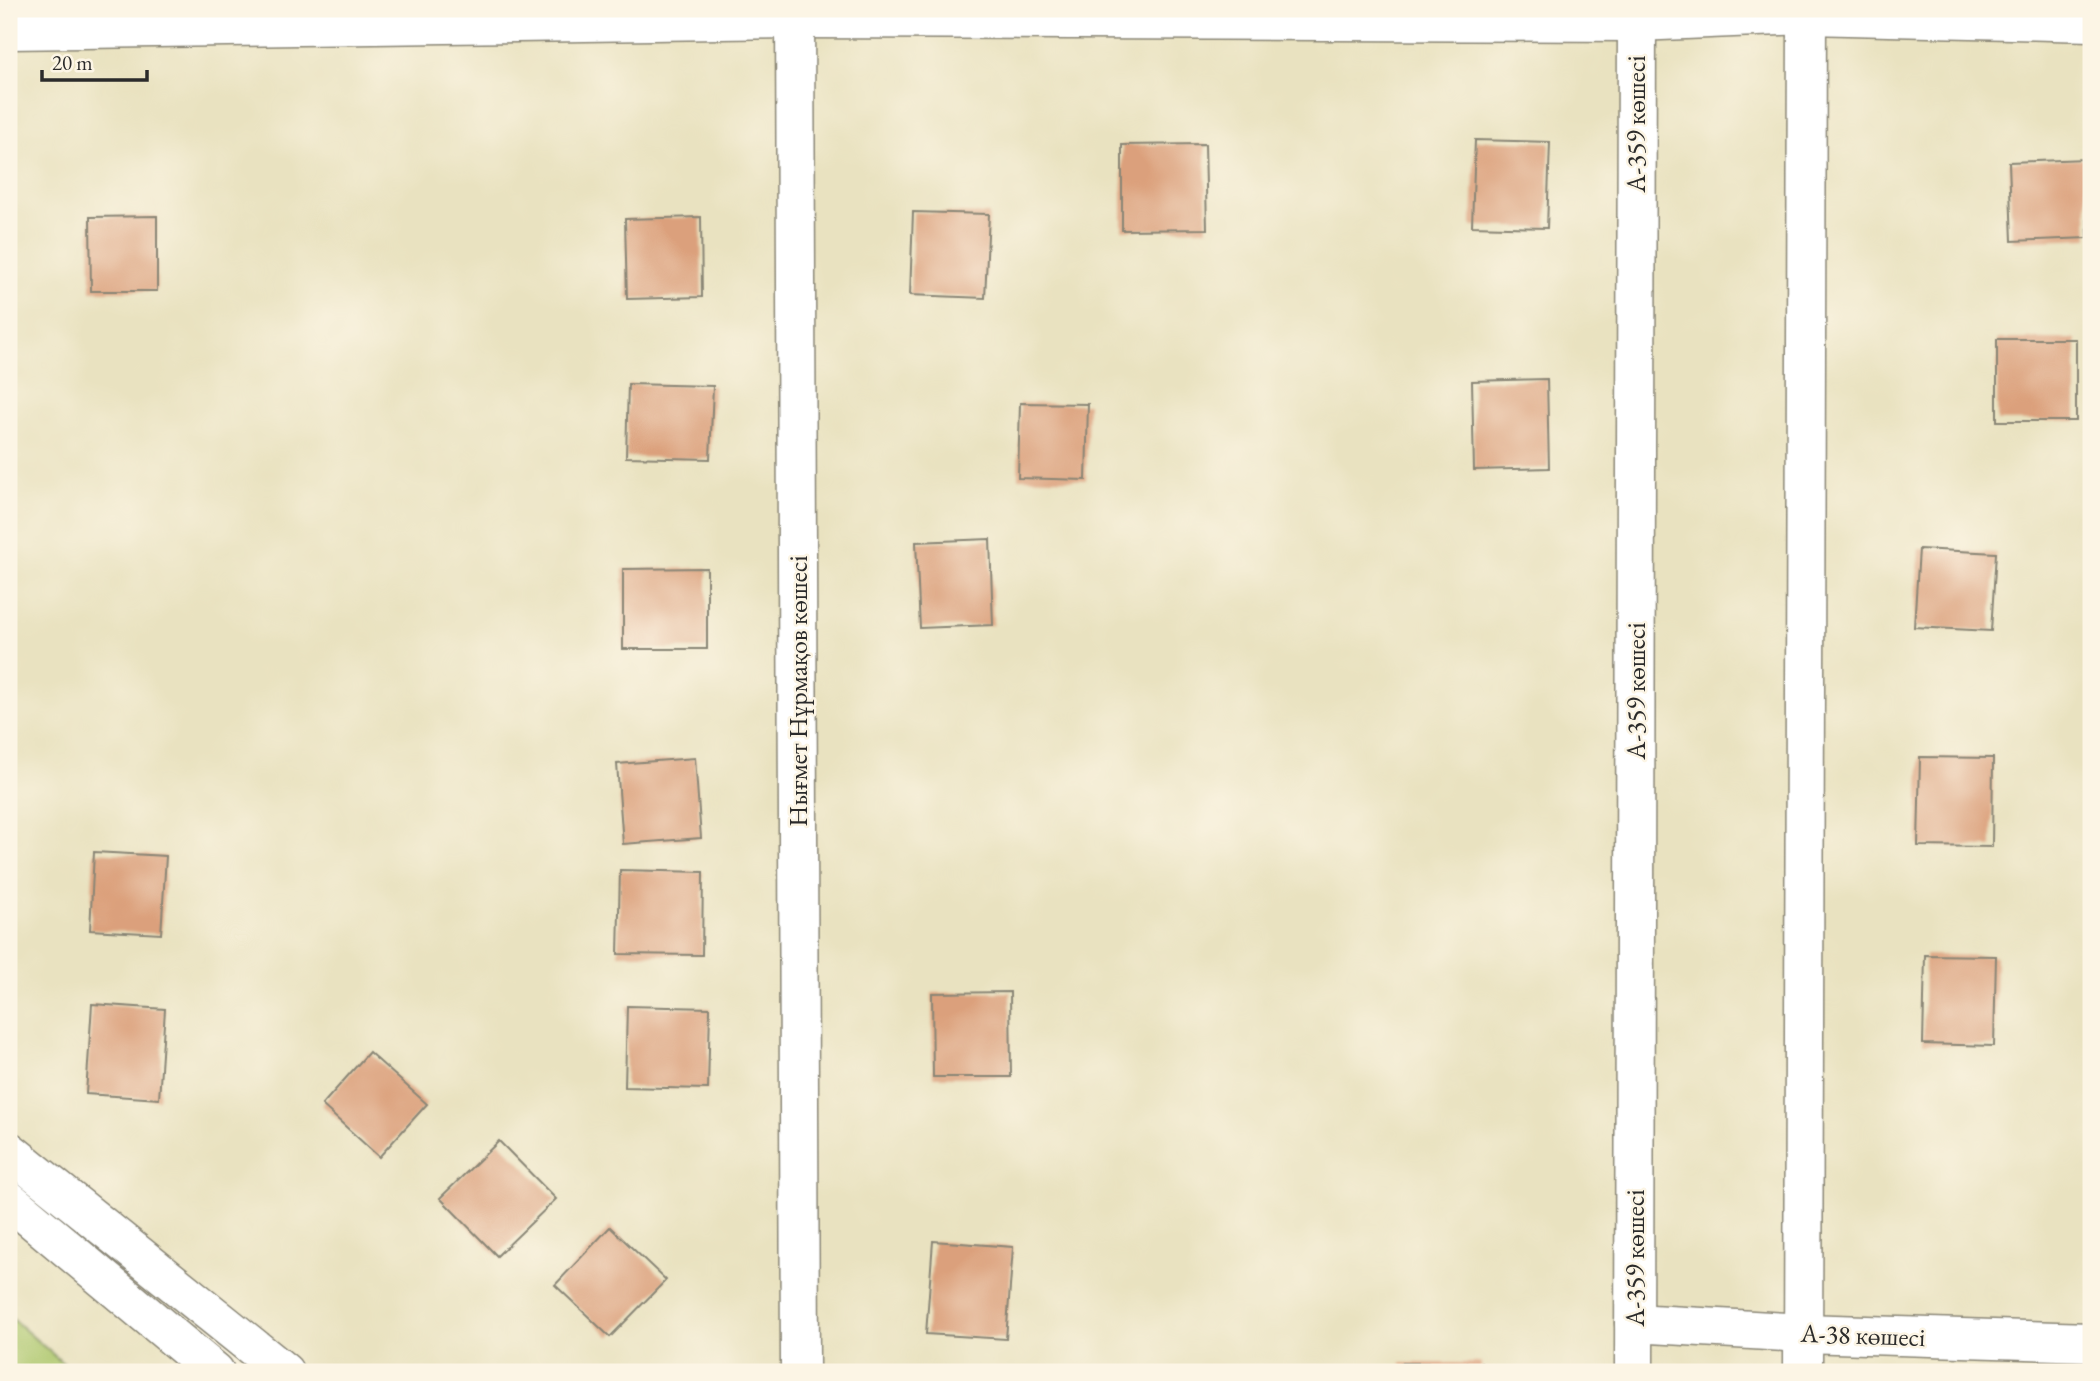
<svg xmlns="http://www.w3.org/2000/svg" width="2100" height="1381" viewBox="0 0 2100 1381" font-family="'EB Garamond',serif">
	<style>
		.green { fill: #aec86e; stroke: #6c7a4c; stroke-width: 2 }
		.building { fill: #dba07b }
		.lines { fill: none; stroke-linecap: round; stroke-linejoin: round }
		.minor-casing { stroke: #8a8676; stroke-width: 41 }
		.minor { stroke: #fff; stroke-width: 38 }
		.labels { text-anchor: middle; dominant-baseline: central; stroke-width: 5; stroke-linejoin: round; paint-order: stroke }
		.street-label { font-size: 26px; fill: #2b2b2b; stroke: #fcf5e5 }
	</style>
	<rect width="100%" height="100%" fill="#fcf5e5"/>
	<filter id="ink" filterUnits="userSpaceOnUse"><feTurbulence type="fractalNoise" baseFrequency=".0143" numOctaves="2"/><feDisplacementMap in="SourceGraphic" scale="14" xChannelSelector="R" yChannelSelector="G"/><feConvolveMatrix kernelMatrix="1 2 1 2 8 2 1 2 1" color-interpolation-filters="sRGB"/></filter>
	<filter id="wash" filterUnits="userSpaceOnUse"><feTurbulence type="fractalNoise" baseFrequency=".00686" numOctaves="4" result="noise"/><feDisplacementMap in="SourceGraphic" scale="28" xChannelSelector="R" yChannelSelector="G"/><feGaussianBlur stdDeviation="1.57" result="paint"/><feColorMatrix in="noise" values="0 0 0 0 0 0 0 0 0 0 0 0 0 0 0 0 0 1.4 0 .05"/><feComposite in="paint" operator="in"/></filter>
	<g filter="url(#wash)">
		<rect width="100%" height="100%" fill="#e9e2c0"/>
		<polygon class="green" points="9,1316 73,1372 9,1372"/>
		<g id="blocks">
			<g class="building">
				<polygon points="1475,140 1550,142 1547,228 1472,226"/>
				<polygon points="1205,144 1207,229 1122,230 1122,145"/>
				<polygon points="2085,159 2088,238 2012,241 2009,162"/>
				<polygon points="913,212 989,214 985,298 910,295"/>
				<polygon points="157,216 157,291 91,291 90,217"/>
				<polygon points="701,217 702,297 627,299 625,219"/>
				<rect x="1997" y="339" width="79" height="82"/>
				<polygon points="1547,379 1549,468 1474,470 1472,381"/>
				<polygon points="628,384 713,386 710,459 626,457"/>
				<polygon points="1020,403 1088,404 1086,480 1018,478"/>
				<polygon points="990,539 993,625 920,628 916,542"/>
				<polygon points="1919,549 1996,553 1991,631 1914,627"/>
				<polygon points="707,568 707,649 623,649 623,569"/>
				<polygon points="1920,757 1993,758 1992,847 1918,846"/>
				<polygon points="695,758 701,838 623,844 617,764"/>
				<polygon points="94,852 166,856 161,934 90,930"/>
				<polygon points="620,870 703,872 702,955 618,954"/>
				<polygon points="1925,955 1996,956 1994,1046 1923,1044"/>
				<polygon points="1010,992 1011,1077 933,1077 932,993"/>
				<polygon points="92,1004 165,1009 159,1099 86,1094"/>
				<polygon points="627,1006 710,1008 708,1089 625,1087"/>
				<polygon points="369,1052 427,1104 379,1157 322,1105"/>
				<polygon points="499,1141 556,1199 497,1256 440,1198"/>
				<polygon points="610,1227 666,1280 610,1337 555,1285"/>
				<polygon points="933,1241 1013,1247 1006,1339 926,1334"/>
				<rect x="1401" y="1363" width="80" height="9"/>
			</g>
		</g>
	</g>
	<g filter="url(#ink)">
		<use href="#blocks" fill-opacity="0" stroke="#8a8676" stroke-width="2"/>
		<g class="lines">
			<defs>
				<g id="minor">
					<polyline points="795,9 800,1372"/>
					<polyline points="9,30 795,19 1637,22 1807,15 2091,22"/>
					<polyline points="9,1151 284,1372"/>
					<polyline points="9,1200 215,1372"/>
					<polyline points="1634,1323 1803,1333 2091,1342"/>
					<polyline points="1634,1372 1637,9"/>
					<polyline points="1803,1372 1807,9"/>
				</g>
			</defs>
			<use href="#minor" class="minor-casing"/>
			<use href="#minor" class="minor"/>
		</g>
	</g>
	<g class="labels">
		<g class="street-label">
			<text transform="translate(1636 124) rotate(-90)">А-359 көшесі</text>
			<text transform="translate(798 691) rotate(-90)">Нығмет Нұрмақов көшесі</text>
			<text transform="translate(1636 691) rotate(-90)">А-359 көшесі</text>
			<text transform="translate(1635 1258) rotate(-90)">А-359 көшесі</text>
			<text transform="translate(1863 1335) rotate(2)">А-38 көшесі</text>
		</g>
	</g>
	<rect width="2100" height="1381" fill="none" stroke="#fcf5e5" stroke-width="35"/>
	<path d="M42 70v10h105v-10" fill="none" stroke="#2b2b2b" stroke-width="3.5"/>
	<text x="52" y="70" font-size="21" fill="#2b2b2b" stroke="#fcf5e5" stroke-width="5" paint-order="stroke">20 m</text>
</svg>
